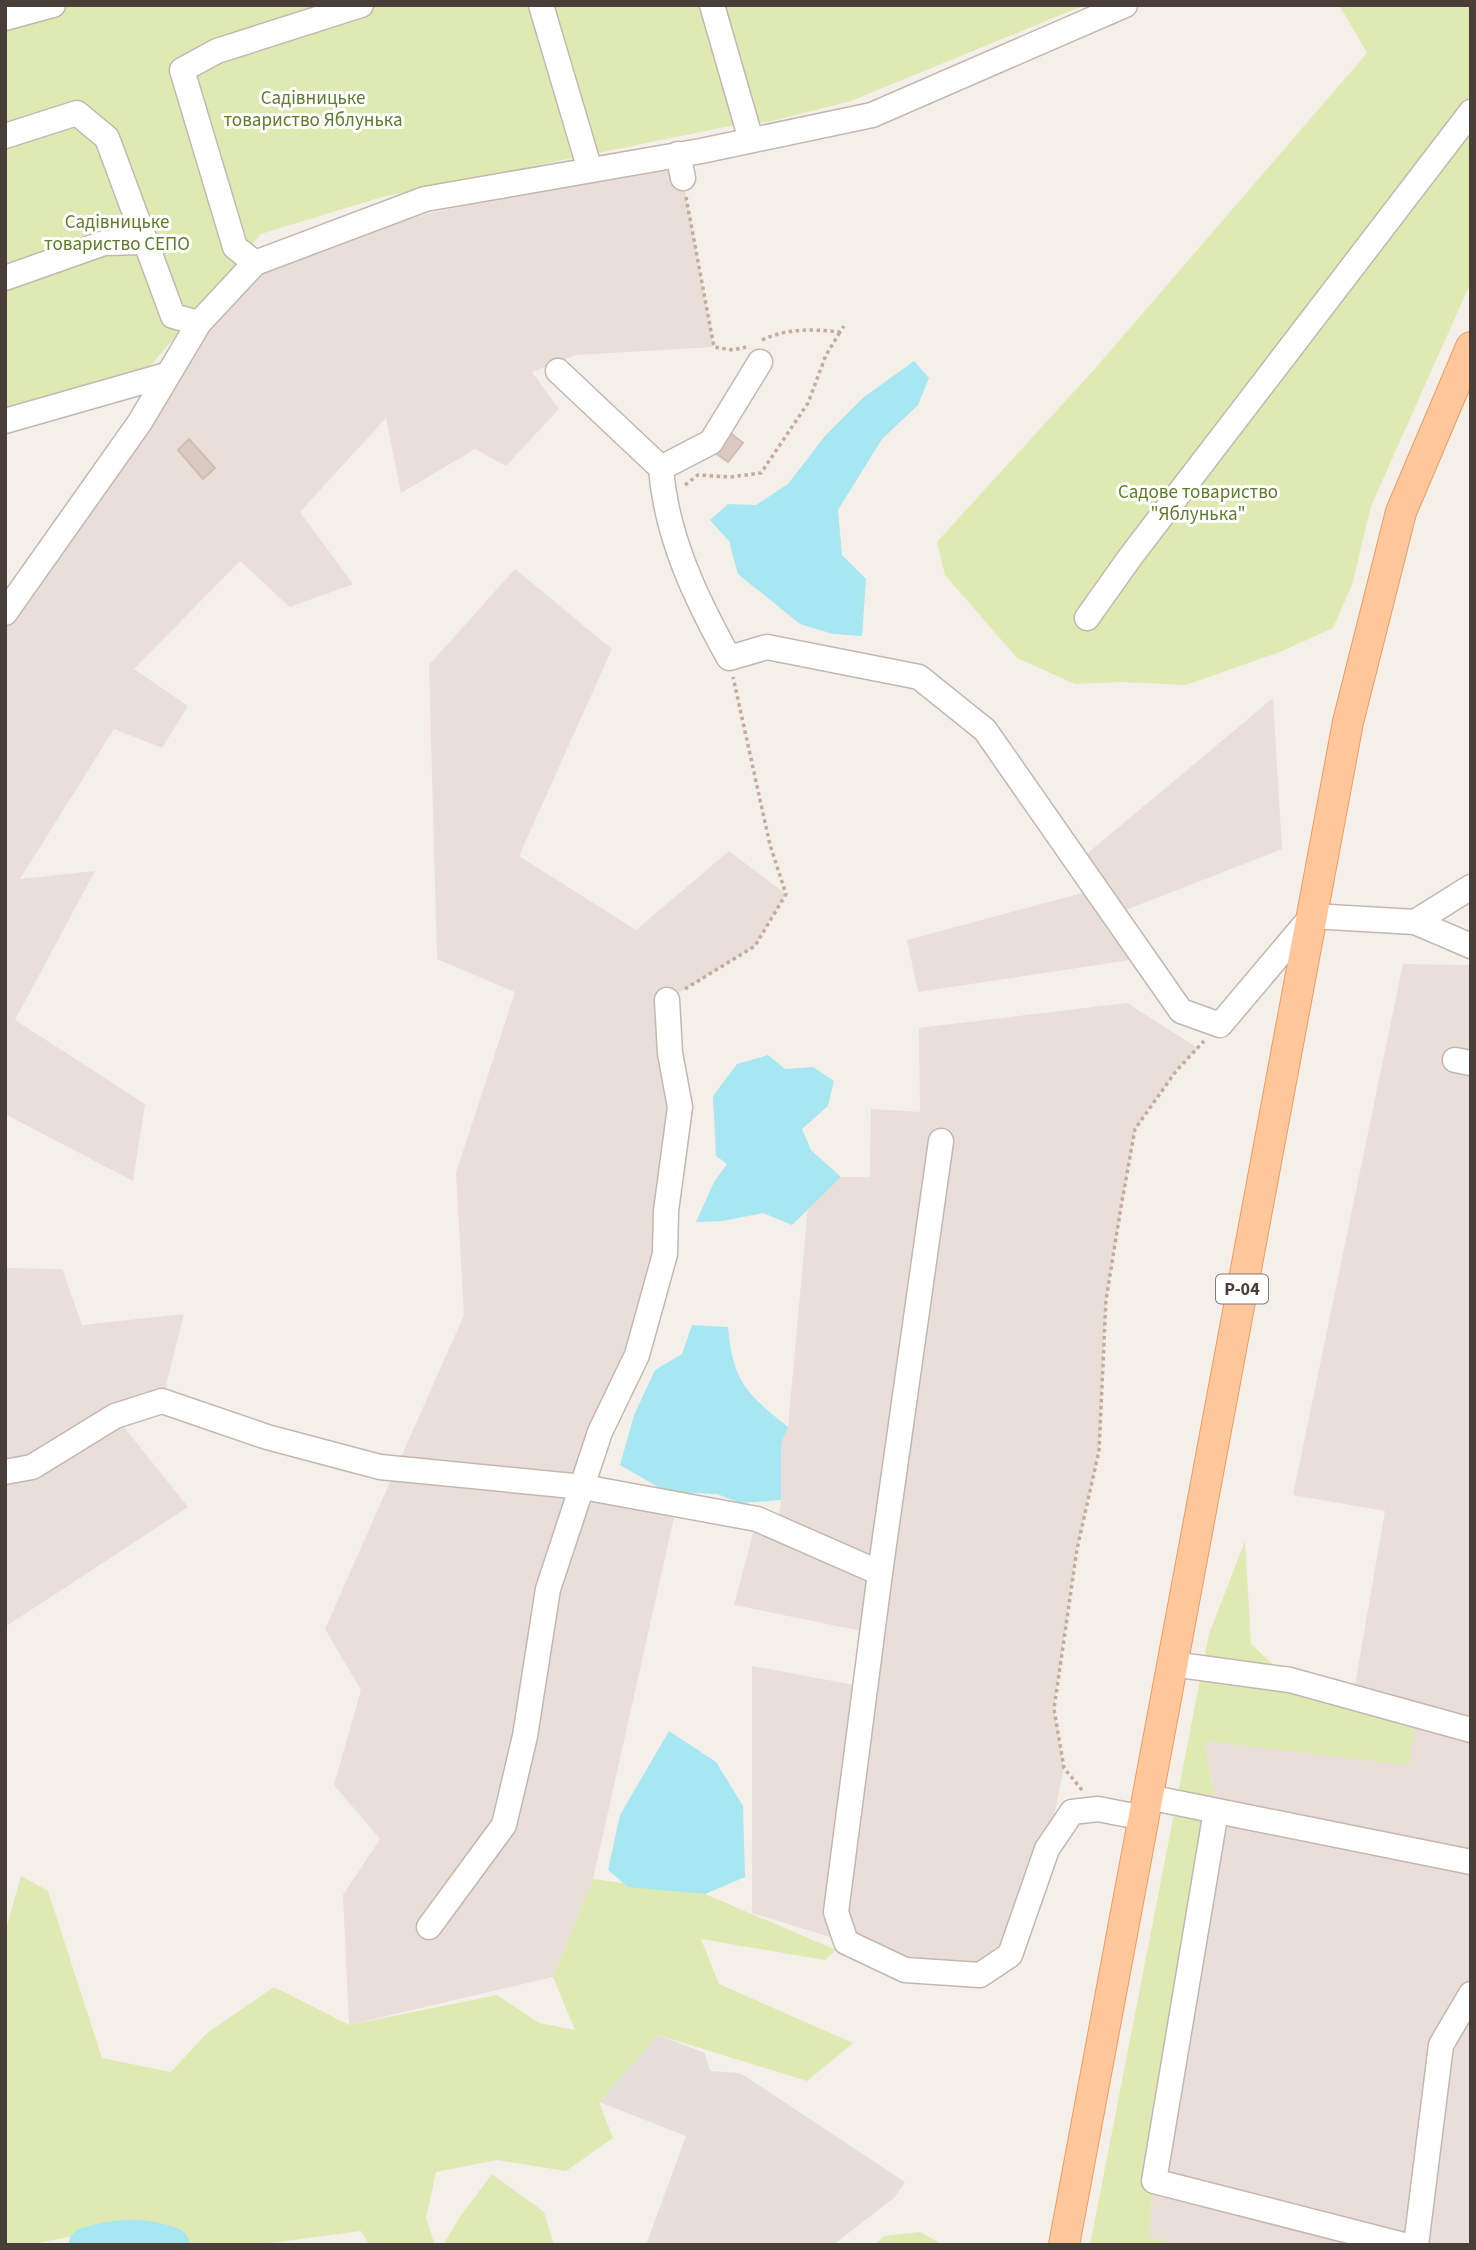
<svg xmlns="http://www.w3.org/2000/svg" width="1476" height="2250" viewBox="0 0 1476 2250" font-family="'Source Sans 3',sans-serif">
	<style>
		.residential { fill: #e9dfd8 }
		.industrial { fill: #e5dedb }
		.green { fill: #dfeab3 }
		.water { fill: #a6e7f2 }
		.lines { fill: none; stroke-linecap: round; stroke-linejoin: round }
		.river { stroke: #a6e7f2; stroke-width: 35 }
		.building { fill: #dacac2; stroke: #d2bdb2; stroke-width: 2 }
		.minor-casing { stroke: #c4b7af; stroke-width: 27 }
		.major-casing { stroke: #e69e67; stroke-width: 32 }
		.path { stroke: #c3ac9d; stroke-width: 3.5; stroke-dasharray: 3.5 3.5; stroke-linecap: butt }
		.minor { stroke: #fff; stroke-width: 24 }
		.major { stroke: #ffc799; stroke-width: 30 }
		.labels { text-anchor: middle; dominant-baseline: central; stroke-width: 6; stroke-linejoin: round; paint-order: stroke }
		.shield { fill: #fff; stroke: #807874; stroke-width: 2 }
		.shield-label { font-size: 18px; font-weight: bold; fill: #4a3e38 }
		.park-label { font-size: 19px; fill: #5f7d29; stroke: #fff }
	</style>
	<rect width="100%" height="100%" fill="#f5efea"/>
	<g class="residential">
		<polygon points="679,158 714,347 576,355 532,372 559,409 506,466 475,449 401,493 386,418 300,512 353,584 290,607 240,561 134,669 188,706 162,748 114,729 20,879 95,871 15,1020 145,1104 133,1181 5,1114 5,590 15,597 166,378 246,283 289,258 426,214"/>
		<polygon points="515,569 612,649 519,856 636,930 729,851 786,894 755,946 668,1000 670,1053 665,1254 583,1486 677,1504 593,1879 553,1977 349,2025 343,1895 380,1839 334,1785 361,1690 325,1629 464,1315 456,1173 515,992 437,959 429,665"/>
		<polygon points="1273,698 1282,849 1113,915 1143,958 918,992 907,940 1094,890 1076,863"/>
		<polygon points="1403,964 1471,965 1471,2245 1178,2245 1148,2238 1154,2181 1216,1811 1205,1741 1409,1764 1353,1697 1385,1511 1293,1495"/>
		<polygon points="1127,1003 1198,1048 1176,1071 1135,1129 1106,1300 1099,1451 1077,1549 1054,1708 1064,1768 1047,1849 1010,1955 980,1975 905,1970 846,1942 752,1913 752,1666 865,1687 872,1633 734,1605 757,1519 778,1528 781,1500 781,1444 788,1427 808,1206 841,1177 870,1177 871,1109 920,1112 919,1028"/>
		<polygon points="5,1268 62,1269 82,1325 184,1314 162,1401 115,1416 188,1507 5,1627"/>
	</g>
	<polygon class="industrial" points="658,2035 705,2053 710,2071 740,2073 905,2182 895,2197 833,2245 646,2245 686,2136 599,2102"/>
	<g class="green">
		<polygon points="54,5 1085,5 851,101 768,122 740,124 382,197 261,234 143,375 5,413 5,18"/>
		<polygon points="1339,5 1471,5 1471,282 1371,506 1352,585 1333,628 1280,652 1186,685 1122,682 1075,684 1017,658 945,575 937,542 1099,364 1367,53"/>
		<polygon points="1245,1541 1251,1644 1290,1680 1416,1715 1409,1765 1205,1741 1216,1811 1154,2181 1148,2237 1178,2245 1090,2245 1209,1634"/>
		<polygon points="21,1876 48,1891 102,2058 171,2072 207,2033 274,1987 349,2025 497,1995 539,2023 575,2030 553,1977 593,1879 705,1894 836,1950 825,1960 701,1939 719,1984 853,2043 807,2081 658,2035 599,2102 613,2138 566,2171 497,2160 436,2172 426,2218 435,2245 369,2245 361,2231 256,2245 189,2245 125,2226 27,2245 5,2245 5,1932"/>
		<polygon points="492,2174 544,2212 554,2245 443,2245 459,2218"/>
		<polygon points="920,2232 943,2245 874,2245 884,2236"/>
	</g>
	<g class="water">
		<polygon points="914,361 929,378 918,405 882,439 838,510 842,555 866,579 862,636 833,634 800,624 738,574 729,541 710,520 728,504 756,505 788,484 825,436 864,397"/>
		<polygon points="768,1055 785,1069 813,1067 834,1081 828,1106 802,1129 811,1150 841,1177 792,1225 763,1213 723,1221 696,1222 714,1182 727,1164 716,1156 713,1096 737,1064"/>
		<path d="M692 1325 728 1327C733 1382 746 1393 788 1427L781 1444V1500L740 1503 717 1494 667 1492 620 1465 634 1415 655 1370 682 1354Z"/>
		<polygon points="669,1731 716,1762 743,1806 745,1877 705,1894 628,1887 608,1870 620,1815"/>
	</g>
	<g class="lines">
		<path class="river" d="M86 2245C113 2236 145 2234 172 2245"/>
	</g>
	<g class="building">
		<polygon points="729,432 743,443 728,462 714,452"/>
		<polygon points="189,439 215,468 203,479 178,450"/>
	</g>
	<g class="lines">
		<defs>
			<g id="minor">
				<polyline points="541,5 590,170"/>
				<polyline points="712,5 751,140"/>
				<polyline points="5,18 53,5"/>
				<polyline points="5,136 77,113 107,138 173,316 199,323"/>
				<polyline points="678,154 683,178"/>
				<polyline points="255,263 235,247 182,70 217,51 361,5"/>
				<polyline points="5,278 104,243 144,242"/>
				<path d="M558 371 661 468C666 536 696 599 729 658L767 647 919 677 985 730 1181 1011 1220 1025 1312 916 1415 922 1471 946"/>
				<polyline points="5,421 166,375"/>
				<polyline points="661,468 711,442 760,362"/>
				<polyline points="5,613 140,422 199,323 255,263 425,199 701,151 872,115 1125,5"/>
				<polyline points="1087,618 1131,556 1471,112"/>
				<polyline points="1415,922 1471,887"/>
				<polyline points="1455,1060 1471,1063"/>
				<polyline points="5,1472 32,1467 115,1416 162,1401 267,1437 380,1467 583,1487 757,1519 880,1573 836,1912 846,1942 905,1970 980,1975 1010,1955 1047,1849 1072,1812 1098,1809 1144,1818"/>
				<polyline points="880,1573 941,1141"/>
				<polyline points="1172,1664 1290,1680 1471,1730"/>
				<polyline points="1148,1797 1471,1862"/>
				<polyline points="1216,1811 1154,2181 1404,2245"/>
				<polyline points="429,1927 504,1825 525,1736 548,1589 600,1432 637,1355 665,1254 666,1211 680,1107 670,1053 667,1000"/>
				<polyline points="1416,2245 1441,2045 1471,1994"/>
			</g>
			<polyline id="major" points="1064,2245 1348,722 1401,512 1471,347"/>
		</defs>
		<use href="#minor" class="minor-casing"/>
		<use href="#major" class="major-casing"/>
		<g class="path">
			<polyline points="686,197 714,347 733,350 746,347"/>
			<path d="M762 340C788 328 812 329 840 332L844 326"/>
			<polyline points="685,485 698,475 730,477 761,473 808,403 826,355 840,332"/>
			<polyline points="685,989 755,946 786,894 770,845 733,677"/>
			<polyline points="1082,1790 1064,1768 1054,1709 1077,1549 1099,1451 1106,1300 1121,1207 1135,1129 1176,1071 1204,1041"/>
		</g>
		<use href="#minor" class="minor"/>
		<use href="#major" class="major"/>
	</g>
	<g class="labels">
		<rect class="shield" x="1216" y="1274.5" width="52" height="29" rx="5"/>
		<g class="shield-label">
			<text x="1242" y="1289">Р-04</text>
		</g>
		<g class="park-label">
			<text x="313" y="98">Садівницьке<tspan x="313" dy="22">товариство Яблунька</tspan></text>
			<text x="117" y="222">Садівницьке<tspan x="117" dy="22">товариство СЕПО</tspan></text>
			<text x="1198" y="492">Садове товариство<tspan x="1198" dy="22">"Яблунька"</tspan></text>
		</g>
	</g>
	<rect width="1476" height="2250" fill="none" stroke="#4a3e38" stroke-width="14"/>
</svg>
